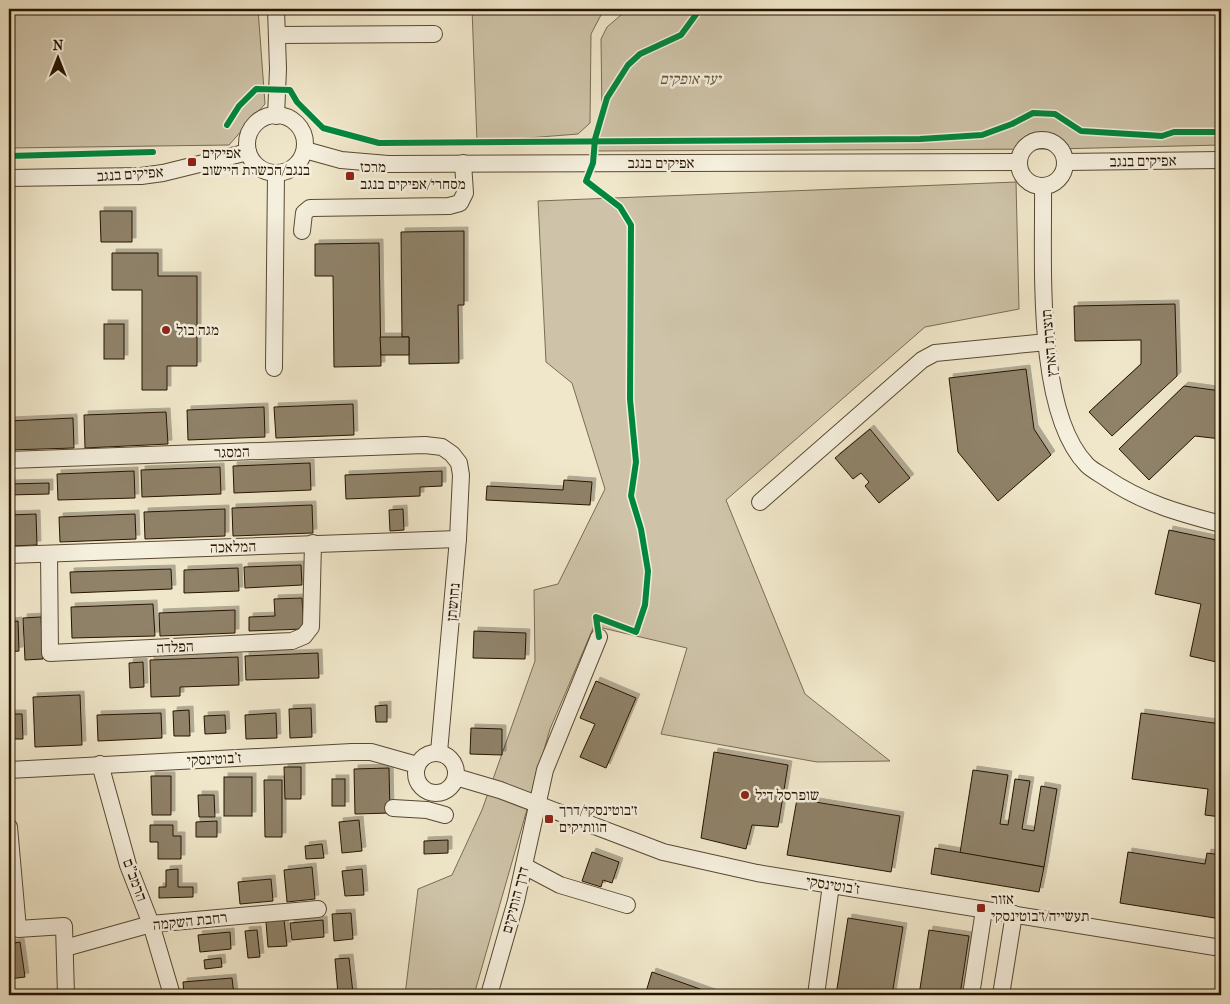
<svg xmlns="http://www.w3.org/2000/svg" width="1230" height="1004" viewBox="0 0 1230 1004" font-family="'IM FELL French Canon','Frank Ruhl Libre',serif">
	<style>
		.green { fill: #cec3a8; stroke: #7a6c54 }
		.building { fill: #8f8269; stroke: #261400; filter: url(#shadow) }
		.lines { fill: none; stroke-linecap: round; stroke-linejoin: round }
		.minor-casing { stroke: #584932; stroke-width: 18 }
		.minor { stroke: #f5efdd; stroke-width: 16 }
		.cycleway-casing { stroke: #f5efdd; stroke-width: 9 }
		.cycleway { stroke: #00873e; stroke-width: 6 }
		.poi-dot { fill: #8f2418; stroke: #f5efdd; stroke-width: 2 }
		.labels { text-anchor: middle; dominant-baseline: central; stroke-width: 5; stroke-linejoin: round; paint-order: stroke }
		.park-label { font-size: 15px; font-style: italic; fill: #61513b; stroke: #f5efdd }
		.poi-label { font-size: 15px; fill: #261400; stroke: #f5efdd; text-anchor: start }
		.street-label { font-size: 15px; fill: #261400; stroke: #f5efdd }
	</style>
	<defs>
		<filter id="shadow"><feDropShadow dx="4" dy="-4" stdDeviation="0" flood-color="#0004"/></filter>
	</defs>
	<rect width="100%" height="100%" fill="#f0e7ca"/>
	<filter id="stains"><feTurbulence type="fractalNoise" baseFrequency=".004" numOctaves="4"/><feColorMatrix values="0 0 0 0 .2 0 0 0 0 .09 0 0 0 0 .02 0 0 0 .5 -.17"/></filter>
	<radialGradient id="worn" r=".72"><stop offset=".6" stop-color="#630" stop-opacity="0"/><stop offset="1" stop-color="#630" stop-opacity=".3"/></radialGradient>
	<g class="green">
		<polygon points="9,9 258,9 265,104 229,145 9,148"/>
		<polygon points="472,9 611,9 601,15 591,34 590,123 578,134 477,142"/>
		<polygon points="628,9 1221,9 1221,145 1054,149 594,151 602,116 601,39 607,27"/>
		<polygon points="1016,182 1019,309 925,327 726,500 805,694 890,761 817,762 661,734 687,648 594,626 550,729 474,995 405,995 418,889 452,875 482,810 535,661 534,590 558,584 605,489 572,383 546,362 538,201"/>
	</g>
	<g class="building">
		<polygon points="100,211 132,211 132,242 101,242"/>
		<polygon points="464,231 464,305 458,305 459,363 409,364 409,337 402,337 401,232"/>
		<polygon points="379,243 381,366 334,367 333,276 315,276 315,244"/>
		<polygon points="112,253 158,253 158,276 197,276 197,366 167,366 167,390 142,390 142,290 112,290"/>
		<polygon points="1175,304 1177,376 1112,436 1089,412 1141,364 1141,340 1075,341 1074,306"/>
		<rect x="104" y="324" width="20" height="35"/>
		<polygon points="380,337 409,337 409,355 381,355"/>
		<polygon points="1026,369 1034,429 1051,455 998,501 958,452 949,378"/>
		<polygon points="1184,386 1221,391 1221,439 1195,436 1149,480 1119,449"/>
		<polygon points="353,404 354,435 276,438 274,407"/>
		<polygon points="264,407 265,437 188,440 187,410"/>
		<polygon points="166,412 168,444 85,448 84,415"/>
		<polygon points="73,418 74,448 9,450 9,421"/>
		<polygon points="870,429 910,478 879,503 865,486 869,482 861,473 853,479 835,458"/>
		<polygon points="310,463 311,490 234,493 233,466"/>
		<polygon points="220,467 221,494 142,497 141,470"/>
		<polygon points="134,471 135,498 58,500 57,474"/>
		<polygon points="442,471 442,486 420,487 420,496 346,499 345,475"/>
		<polygon points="564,480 592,482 590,505 486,500 487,486 563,490"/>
		<polygon points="49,483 49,494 9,495 9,484"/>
		<polygon points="312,505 313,533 233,536 232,508"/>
		<polygon points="225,509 225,536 145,539 144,512"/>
		<polygon points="403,509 404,530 390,531 389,510"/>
		<polygon points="36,514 37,545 10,546 9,515"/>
		<polygon points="135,514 136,539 60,542 59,517"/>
		<polygon points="1169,530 1221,541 1221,663 1190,656 1201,604 1155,594"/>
		<polygon points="301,565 302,585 245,588 244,567"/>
		<polygon points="238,568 239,591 184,593 184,570"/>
		<polygon points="171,569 172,589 71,593 70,572"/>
		<polygon points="302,598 304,629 249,631 249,617 275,616 274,599"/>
		<polygon points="153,604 155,636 72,638 71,607"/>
		<polygon points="235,610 235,633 160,636 159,613"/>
		<polygon points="41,617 43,659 25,660 23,618"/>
		<polygon points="18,621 19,651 9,652 9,622"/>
		<polygon points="474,631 526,633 525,659 473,658"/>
		<polygon points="318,653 319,678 246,680 245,656"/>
		<polygon points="238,657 239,685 180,687 180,696 151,697 150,660"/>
		<polygon points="143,662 144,687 130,688 129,663"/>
		<polygon points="596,681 636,698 606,768 580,757 595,724 580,718"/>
		<polygon points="80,695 82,745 35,747 33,697"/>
		<polygon points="387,705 387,722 376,722 375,706"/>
		<polygon points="311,708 312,737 290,738 289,709"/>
		<polygon points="189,710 190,736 174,736 173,711"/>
		<polygon points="161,713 162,738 98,741 97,715"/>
		<polygon points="276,713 277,738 246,739 245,715"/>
		<polygon points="1141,713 1221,724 1221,817 1205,815 1208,789 1132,779"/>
		<polygon points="9,714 22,714 23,739 9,739"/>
		<polygon points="225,715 226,733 205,734 204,716"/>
		<polygon points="471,728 502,729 502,755 470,754"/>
		<polygon points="714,752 788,765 778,827 752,825 746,849 701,838"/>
		<polygon points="284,767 301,767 301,799 285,799"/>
		<polygon points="389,768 390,813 355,814 354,769"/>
		<polygon points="973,770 1008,775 1000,824 1008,825 1015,779 1030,781 1022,829 1034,831 1041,786 1057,789 1044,867 960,853"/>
		<polygon points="151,776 171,776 171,815 152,815"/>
		<rect x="224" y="777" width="28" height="39"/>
		<rect x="332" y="779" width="13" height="27"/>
		<polygon points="264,780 282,780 282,837 265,837"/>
		<polygon points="198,795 214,795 215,817 199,817"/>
		<polygon points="797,799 900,816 891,872 787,855"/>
		<polygon points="359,820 362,851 342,853 339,822"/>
		<polygon points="217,821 217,837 196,837 196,822"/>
		<polygon points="150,825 173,825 173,836 181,836 181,859 158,859 158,842 150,842"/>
		<polygon points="448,840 448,853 424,854 424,841"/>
		<polygon points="322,844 324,858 306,859 305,846"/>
		<polygon points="935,848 1044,867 1039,892 931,874"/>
		<polygon points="592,852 619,862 612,883 603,880 601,887 582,881"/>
		<polygon points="1128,852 1205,864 1207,853 1221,855 1221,919 1120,903"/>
		<polygon points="312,867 315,899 287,902 284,870"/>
		<polygon points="178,869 178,887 193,887 193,897 159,898 159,887 166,887 166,870"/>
		<polygon points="362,869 364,895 345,896 342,871"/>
		<polygon points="271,879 273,901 240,904 238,882"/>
		<polygon points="351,913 353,939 334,941 332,914"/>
		<polygon points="848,918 903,927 892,995 836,995"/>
		<polygon points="284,920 287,946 268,947 266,922"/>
		<polygon points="323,920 324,937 292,940 290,923"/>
		<polygon points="257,930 260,957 248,958 245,931"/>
		<polygon points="929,930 969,936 960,995 919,995"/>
		<polygon points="230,932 231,949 200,952 198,935"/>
		<polygon points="20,942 25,977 9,979 9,944"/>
		<polygon points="221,958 222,967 205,969 204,960"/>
		<polygon points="349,958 353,993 338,994 335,959"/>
		<polygon points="652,972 717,995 645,995"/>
		<polygon points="232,978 234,995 184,995 183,982"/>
	</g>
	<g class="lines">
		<defs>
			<g id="minor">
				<polyline points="276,9 278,69 276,116"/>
				<polyline points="278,35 434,34"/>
				<circle cx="276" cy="144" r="29"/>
				<circle cx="1042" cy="163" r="23"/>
				<polyline points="305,150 341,160 388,164 1019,162"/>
				<polyline points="1065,162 1221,160"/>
				<polyline points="9,178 141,176 163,173 248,152"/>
				<path d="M1043 186C1044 258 1034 411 1087 465 1092 470 1100 474 1106 478 1143 503 1179 513 1221 524"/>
				<polyline points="302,231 304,213 310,208 449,206 460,203 465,193 463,163"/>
				<polyline points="274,368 276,173"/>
				<polyline points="9,460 425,445 442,447 452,454 459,463 461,475 458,539 439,752"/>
				<polyline points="760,502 922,360 935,353 1047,342"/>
				<polyline points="49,554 50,653 292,641 304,636 311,627 313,543"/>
				<polyline points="9,555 458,539"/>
				<circle cx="436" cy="773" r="20"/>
				<polyline points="100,764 128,865 151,924 172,995"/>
				<polyline points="9,770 352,752 371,752 417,765"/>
				<polyline points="456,777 500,790 663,852 757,873 1221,948"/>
				<polyline points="393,808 427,810 445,815"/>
				<polyline points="9,827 18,929 64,926 66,995"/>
				<polyline points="524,866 560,885 627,905"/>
				<polyline points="65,948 151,924 318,909"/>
				<polyline points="489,995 516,901 545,770 599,637"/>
				<polyline points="816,995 831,885"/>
				<polyline points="971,995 984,910"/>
				<polyline points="1001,995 1014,914"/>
			</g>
		</defs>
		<use href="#minor" class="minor-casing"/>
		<use href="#minor" class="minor"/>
		<defs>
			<g id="cycleway">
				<polyline points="227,125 239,106 256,89 290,90 297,102 323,128 379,143 920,139 982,135 1012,124 1033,113 1055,114 1081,131 1162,136 1174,132 1221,132"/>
				<polyline points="9,156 153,152"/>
				<polyline points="599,637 596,617 636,632 645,605 648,571 641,529 631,496 636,462 630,399 631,225 620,207 586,181 593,163 595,139 607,98 628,65 640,54 681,35 700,9"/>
			</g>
		</defs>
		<use href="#cycleway" class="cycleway-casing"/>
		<use href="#cycleway" class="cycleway"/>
	</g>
	<g class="poi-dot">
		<rect x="187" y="157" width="10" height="10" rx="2.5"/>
		<rect x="345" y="171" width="10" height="10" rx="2.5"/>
		<circle cx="166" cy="330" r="5"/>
		<circle cx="745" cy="795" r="5"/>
		<rect x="544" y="814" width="10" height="10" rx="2.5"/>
		<rect x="976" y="903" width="10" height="10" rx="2.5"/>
	</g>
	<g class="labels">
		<g class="park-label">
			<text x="690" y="79">יער אופקים</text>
		</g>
		<g class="poi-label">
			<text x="202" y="153">אפיקים<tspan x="202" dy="17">בנגב/הכשרת היישוב</tspan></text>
			<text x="360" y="167">מרכז<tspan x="360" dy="17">מסחרי/אפיקים בנגב</tspan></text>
			<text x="176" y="330">מגה בול</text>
			<text x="755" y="795">שופרסל דיל</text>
			<text x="559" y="810">ז׳בוטינסקי/דרך<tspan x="559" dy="17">הוותיקים</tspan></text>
			<text x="991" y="899">אזור<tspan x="991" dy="17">תעשייה/ז׳בוטינסקי</tspan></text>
		</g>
		<g class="street-label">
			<text transform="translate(1143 161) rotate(-1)">אפיקים בנגב</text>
			<text x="661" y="163">אפיקים בנגב</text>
			<text transform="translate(130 174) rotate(-4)">אפיקים בנגב</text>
			<text transform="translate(1049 343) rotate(-95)">תוצרת הארץ</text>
			<text transform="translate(232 452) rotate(-2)">המסגר</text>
			<text transform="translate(233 547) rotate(-2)">המלאכה</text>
			<text transform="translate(453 602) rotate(-85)">נחושתן</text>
			<text transform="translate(175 647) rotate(-3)">הפלדה</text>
			<text transform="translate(214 759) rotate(-3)">ז'בוטינסקי</text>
			<text transform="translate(135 880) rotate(70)">הרמב"ם</text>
			<text transform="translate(833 885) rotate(9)">ז'בוטינסקי</text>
			<text transform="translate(515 900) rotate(-75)">דרך הותיקים</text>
			<text transform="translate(190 921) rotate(-6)">רחבת השקמה</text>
		</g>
	</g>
	<rect width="1230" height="1004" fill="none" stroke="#f0e7ca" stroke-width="30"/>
	<rect x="10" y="10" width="1210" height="984" fill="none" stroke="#261400" stroke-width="2.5"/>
	<rect x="15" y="15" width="1200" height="974" fill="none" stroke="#261400"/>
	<g transform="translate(58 58)" stroke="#f5efdd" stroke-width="4" paint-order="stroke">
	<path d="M0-4L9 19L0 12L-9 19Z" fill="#261400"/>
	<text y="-8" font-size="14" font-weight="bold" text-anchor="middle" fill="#261400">N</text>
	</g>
	<rect width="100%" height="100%" filter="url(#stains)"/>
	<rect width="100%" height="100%" fill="url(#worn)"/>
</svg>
